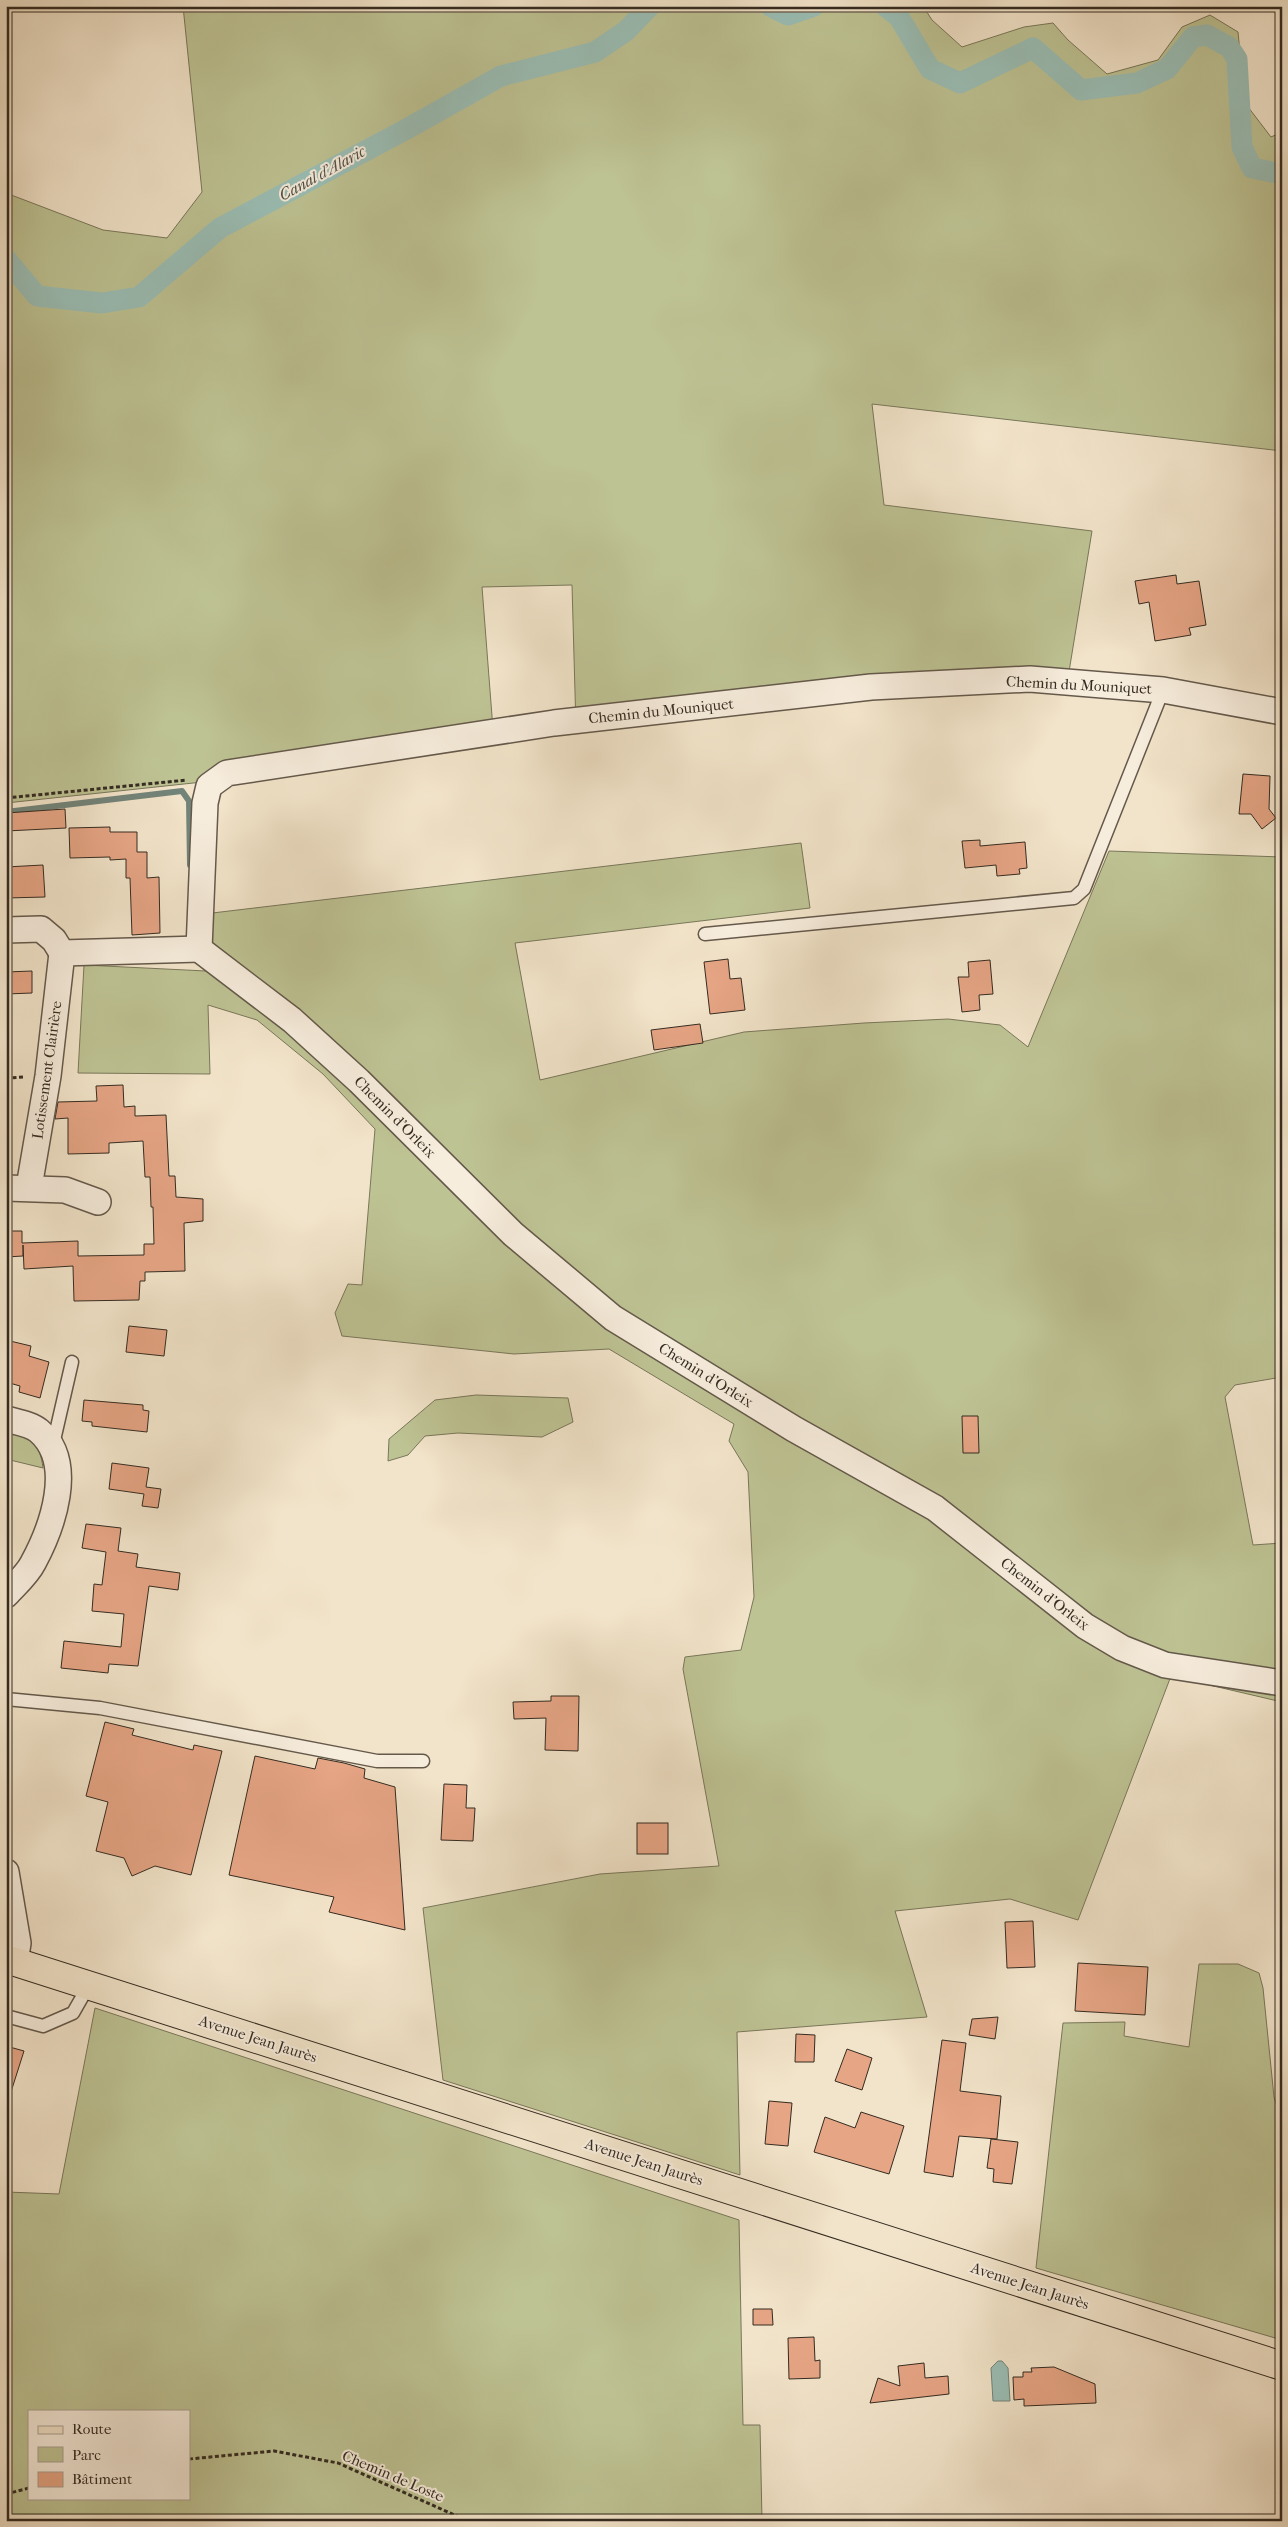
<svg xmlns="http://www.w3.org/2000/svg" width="1288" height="2527" viewBox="0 0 1288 2527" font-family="'IM FELL French Canon',serif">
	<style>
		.green { fill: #bec394; stroke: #79775a; fill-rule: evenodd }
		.water { fill: #9bbfb6; stroke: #72847a }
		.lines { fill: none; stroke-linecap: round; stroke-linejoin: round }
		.stream { stroke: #72847a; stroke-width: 6 }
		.canal { stroke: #9bbfb6; stroke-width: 21 }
		.building { fill: #e6a585; stroke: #342b21 }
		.service-casing { stroke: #64594b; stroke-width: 15 }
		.minor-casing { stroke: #64594b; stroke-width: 28 }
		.primary-casing { stroke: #342b21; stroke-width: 30 }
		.path { stroke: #342b21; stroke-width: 3; stroke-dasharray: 4 2.5; stroke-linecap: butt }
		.service { stroke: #f7eddd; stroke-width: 12 }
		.minor { stroke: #f7eddd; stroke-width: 25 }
		.primary { stroke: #f2e4ca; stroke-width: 28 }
		.labels { text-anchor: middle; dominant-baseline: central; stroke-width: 4; stroke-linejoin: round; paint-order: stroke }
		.street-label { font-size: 15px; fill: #342b21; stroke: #f7eddd }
		.water-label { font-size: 16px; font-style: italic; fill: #4e5046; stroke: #f7eddd }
	</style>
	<rect width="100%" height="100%" fill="#f2e4ca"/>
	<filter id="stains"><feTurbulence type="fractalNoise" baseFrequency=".004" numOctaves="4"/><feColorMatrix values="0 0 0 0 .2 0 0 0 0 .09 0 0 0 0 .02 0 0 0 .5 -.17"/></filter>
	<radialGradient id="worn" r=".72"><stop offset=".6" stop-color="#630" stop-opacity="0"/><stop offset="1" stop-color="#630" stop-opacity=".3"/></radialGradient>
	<g class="green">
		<polygon points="183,6 923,6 932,20 962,47 1024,27 1053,23 1068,40 1107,74 1158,60 1182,27 1210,15 1238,32 1245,103 1271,137 1282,132 1282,451 872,404 884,505 1092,531 1066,690 927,690 576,728 572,585 482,587 494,742 212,781 6,803 6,193 103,230 167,238 202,192"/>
		<polygon points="801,843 810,908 515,943 540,1080 744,1032 864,1023 948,1019 1000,1025 1028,1047 1109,851 1282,857 1282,1377 1235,1385 1225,1397 1253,1545 1282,1543 1282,1702 1171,1676 1078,1920 1010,1899 895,1911 927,2017 737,2032 740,2175 443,2080 423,1908 600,1874 719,1866 683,1669 685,1657 741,1650 754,1597 748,1472 729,1441 734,1424 609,1349 514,1354 342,1336 335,1313 348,1284 362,1285 375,1129 323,1074 257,1020 208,1005 210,1074 78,1073 84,965 206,971 204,914"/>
		<polygon points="476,1395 568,1398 573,1422 542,1437 458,1433 425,1436 408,1455 388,1461 389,1439 435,1400"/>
		<path d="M6 1431C30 1436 40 1442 43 1468L6 1459Z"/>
		<polygon points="1199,1964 1238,1964 1259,1973 1263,1988 1274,2097 1282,2122 1282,2340 1036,2268 1063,2023 1125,2022 1124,2036 1189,2047"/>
		<path d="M95 2008 739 2220 743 2425H760L762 2521H6V2192L59 2194ZM29 2411H189V2498H29Z"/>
	</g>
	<polygon class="water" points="998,2361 1002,2361 1008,2368 1010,2401 993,2401 991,2368"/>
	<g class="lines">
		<polyline class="stream" points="6,812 182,791 189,801 190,865"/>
		<g class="canal">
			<polyline points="770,6 788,15 814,6"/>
			<polyline points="885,6 899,17 930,69 960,83 1033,48 1081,90 1137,83 1167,69 1193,37 1207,35 1229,47 1237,59 1242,147 1252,168 1282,174"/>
			<polyline points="6,259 37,296 102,303 139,297 220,228 403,131 501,76 595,52 626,31 650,6"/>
		</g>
	</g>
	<g class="building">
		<polygon points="1176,575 1177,584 1199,581 1206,625 1189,628 1191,635 1155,641 1149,602 1139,604 1135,581"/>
		<polygon points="1243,774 1270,776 1269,809 1276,818 1262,829 1251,814 1239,814"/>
		<polygon points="65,809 66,828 6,831 6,813"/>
		<polygon points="110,827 110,832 137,832 137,852 147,852 147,878 159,877 160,933 132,935 130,878 126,878 126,859 110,860 110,857 70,858 69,828"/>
		<polygon points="980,840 980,846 1025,842 1027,868 1019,869 1020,874 997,876 996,865 965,868 962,841"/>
		<polygon points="43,865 45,897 6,898 6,867"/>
		<polygon points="728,959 730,979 741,978 745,1010 710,1014 704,962"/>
		<polygon points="990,960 993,994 979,995 980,1010 962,1012 958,977 969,977 968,962"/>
		<polygon points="32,971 32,993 6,994 6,972"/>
		<polygon points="700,1024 703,1043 654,1050 651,1030"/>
		<polygon points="123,1085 124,1107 135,1106 135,1116 166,1115 169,1176 175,1176 176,1197 203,1199 203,1221 184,1223 185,1271 145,1272 145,1281 140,1281 139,1300 74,1301 73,1266 24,1269 23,1245 23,1256 6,1257 6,1231 22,1231 22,1243 78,1241 78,1256 144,1255 144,1244 154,1244 153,1207 151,1207 150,1177 145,1177 143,1141 109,1143 109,1153 68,1154 68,1118 55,1119 58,1102 97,1101 96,1086"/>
		<polygon points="129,1326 167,1330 164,1356 126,1352"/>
		<polygon points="10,1341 31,1346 29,1356 49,1362 40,1398 19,1392 20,1386 6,1382 6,1355"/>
		<polygon points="84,1400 143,1405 143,1410 149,1411 147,1432 92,1426 92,1422 82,1421"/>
		<polygon points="962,1416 978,1416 979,1453 963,1453"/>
		<polygon points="112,1463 149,1468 146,1487 161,1489 158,1508 142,1506 144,1494 109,1489"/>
		<polygon points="86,1524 121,1528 118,1551 138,1554 136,1567 180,1573 178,1590 149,1586 138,1666 109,1664 108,1673 61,1668 64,1641 121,1647 124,1614 92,1611 94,1584 102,1585 106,1552 82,1548"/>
		<polygon points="551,1696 579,1696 578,1751 545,1750 546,1718 514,1719 513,1702 551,1701"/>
		<polygon points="105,1722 134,1729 132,1735 193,1750 194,1745 222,1751 191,1875 155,1866 132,1876 124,1858 96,1851 108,1802 86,1796"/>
		<polygon points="255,1756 315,1769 318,1758 344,1763 365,1769 364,1778 395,1787 405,1930 329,1912 334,1897 229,1875"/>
		<polygon points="444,1784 467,1785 466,1808 475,1808 473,1841 441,1840"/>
		<rect x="637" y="1823" width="31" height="31"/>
		<polygon points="1033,1921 1035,1967 1007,1968 1005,1922"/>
		<polygon points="1078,1963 1148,1967 1145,2015 1075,2011"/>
		<polygon points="998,2017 995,2039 969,2035 972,2019"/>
		<polygon points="796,2034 815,2035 814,2062 795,2062"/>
		<polygon points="942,2040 966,2043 960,2091 1001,2096 997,2139 959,2136 953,2177 924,2172"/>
		<polygon points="6,2046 24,2051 10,2095 6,2095"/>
		<polygon points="847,2049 872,2058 862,2090 835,2081"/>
		<polygon points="769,2101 792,2103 788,2146 765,2144"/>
		<polygon points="861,2112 904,2126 889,2174 814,2152 825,2117 855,2128"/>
		<polygon points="991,2139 1018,2142 1012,2184 993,2182 994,2169 987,2168"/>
		<polygon points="753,2309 772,2309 773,2325 753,2325"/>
		<polygon points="814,2337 815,2361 820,2360 820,2378 789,2379 788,2338"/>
		<polygon points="924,2363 925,2378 948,2376 949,2394 870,2403 878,2378 900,2386 898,2366"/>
		<polygon points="1054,2367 1095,2384 1096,2403 1024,2406 1024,2399 1014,2400 1013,2377 1023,2377 1023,2372 1032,2372 1031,2368"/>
	</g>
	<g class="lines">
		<defs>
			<g id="service">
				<polyline points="705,934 1074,898 1084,889 1163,690"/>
				<polyline points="52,1449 72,1362"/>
				<polyline points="6,1699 100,1708 377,1761 423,1761"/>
				<polyline points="6,2016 43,2026 73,2013 89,1985"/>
			</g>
			<g id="minor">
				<polyline points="6,930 41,929 54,940 62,953"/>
				<polyline points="199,949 292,1020 359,1081 513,1234 613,1318 794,1429 935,1508 1085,1626 1122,1648 1165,1665 1282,1683"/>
				<polyline points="199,949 205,803 209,786 227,773 554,723 871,687 1030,679 1163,690 1282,712"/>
				<polyline points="29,1187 48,1076 62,953 199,949"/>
				<polyline points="6,1188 65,1190 98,1202"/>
				<path d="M6 1419C16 1422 31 1424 39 1431 76 1463 52 1528 33 1563 27 1575 15 1585 6 1595"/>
				<polyline points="6,1872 18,1943 15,1962"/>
			</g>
			<polyline id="primary" points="6,1959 1282,2366"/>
		</defs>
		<use href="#service" class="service-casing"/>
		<use href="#minor" class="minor-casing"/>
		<use href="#primary" class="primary-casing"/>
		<g class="path">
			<polyline points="6,798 187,780"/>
			<polyline points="6,1078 25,1077"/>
			<polyline points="189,2459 274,2451 338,2463 468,2521"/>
			<polyline points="6,2494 29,2488"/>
		</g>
		<use href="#service" class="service"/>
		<use href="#minor" class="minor"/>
		<use href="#primary" class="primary"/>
	</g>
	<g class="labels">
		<g class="street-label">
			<text transform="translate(1079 685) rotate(3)">Chemin du Mouniquet</text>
			<text transform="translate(661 711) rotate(-6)">Chemin du Mouniquet</text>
			<text transform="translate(47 1070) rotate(-82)">Lotissement Clairière</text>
			<text transform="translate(395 1117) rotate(45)">Chemin d'Orleix</text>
			<text transform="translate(706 1375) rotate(32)">Chemin d'Orleix</text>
			<text transform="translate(1045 1594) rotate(38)">Chemin d'Orleix</text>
			<text transform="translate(258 2039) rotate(18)">Avenue Jean Jaurès</text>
			<text transform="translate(644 2162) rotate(18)">Avenue Jean Jaurès</text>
			<text transform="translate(1030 2286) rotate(18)">Avenue Jean Jaurès</text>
			<text transform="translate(393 2476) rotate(23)">Chemin de Loste</text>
		</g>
		<g class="water-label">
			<text transform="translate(322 173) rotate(-29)">Canal d'Alaric</text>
		</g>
	</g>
	<rect width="1288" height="2527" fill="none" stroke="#f2e4ca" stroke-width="25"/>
	<rect x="8" y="8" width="1273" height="2512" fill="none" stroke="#342b21" stroke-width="2.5"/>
	<rect x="12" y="12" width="1263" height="2502" fill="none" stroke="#342b21"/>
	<rect x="28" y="2410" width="162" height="90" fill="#f7eddd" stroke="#a99f92"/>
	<rect x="38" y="2426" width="25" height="8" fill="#f2e4ca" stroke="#a99f92"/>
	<text x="72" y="2434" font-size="15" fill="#342b21">Route</text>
	<rect x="38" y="2447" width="25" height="15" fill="#bec394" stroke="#a99f92"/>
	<text x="72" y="2460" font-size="15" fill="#342b21">Parc</text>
	<rect x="38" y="2472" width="25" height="15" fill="#e6a585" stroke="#a99f92"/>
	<text x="72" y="2484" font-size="15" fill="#342b21">Bâtiment</text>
	<rect width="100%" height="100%" filter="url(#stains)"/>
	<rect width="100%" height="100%" fill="url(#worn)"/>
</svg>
